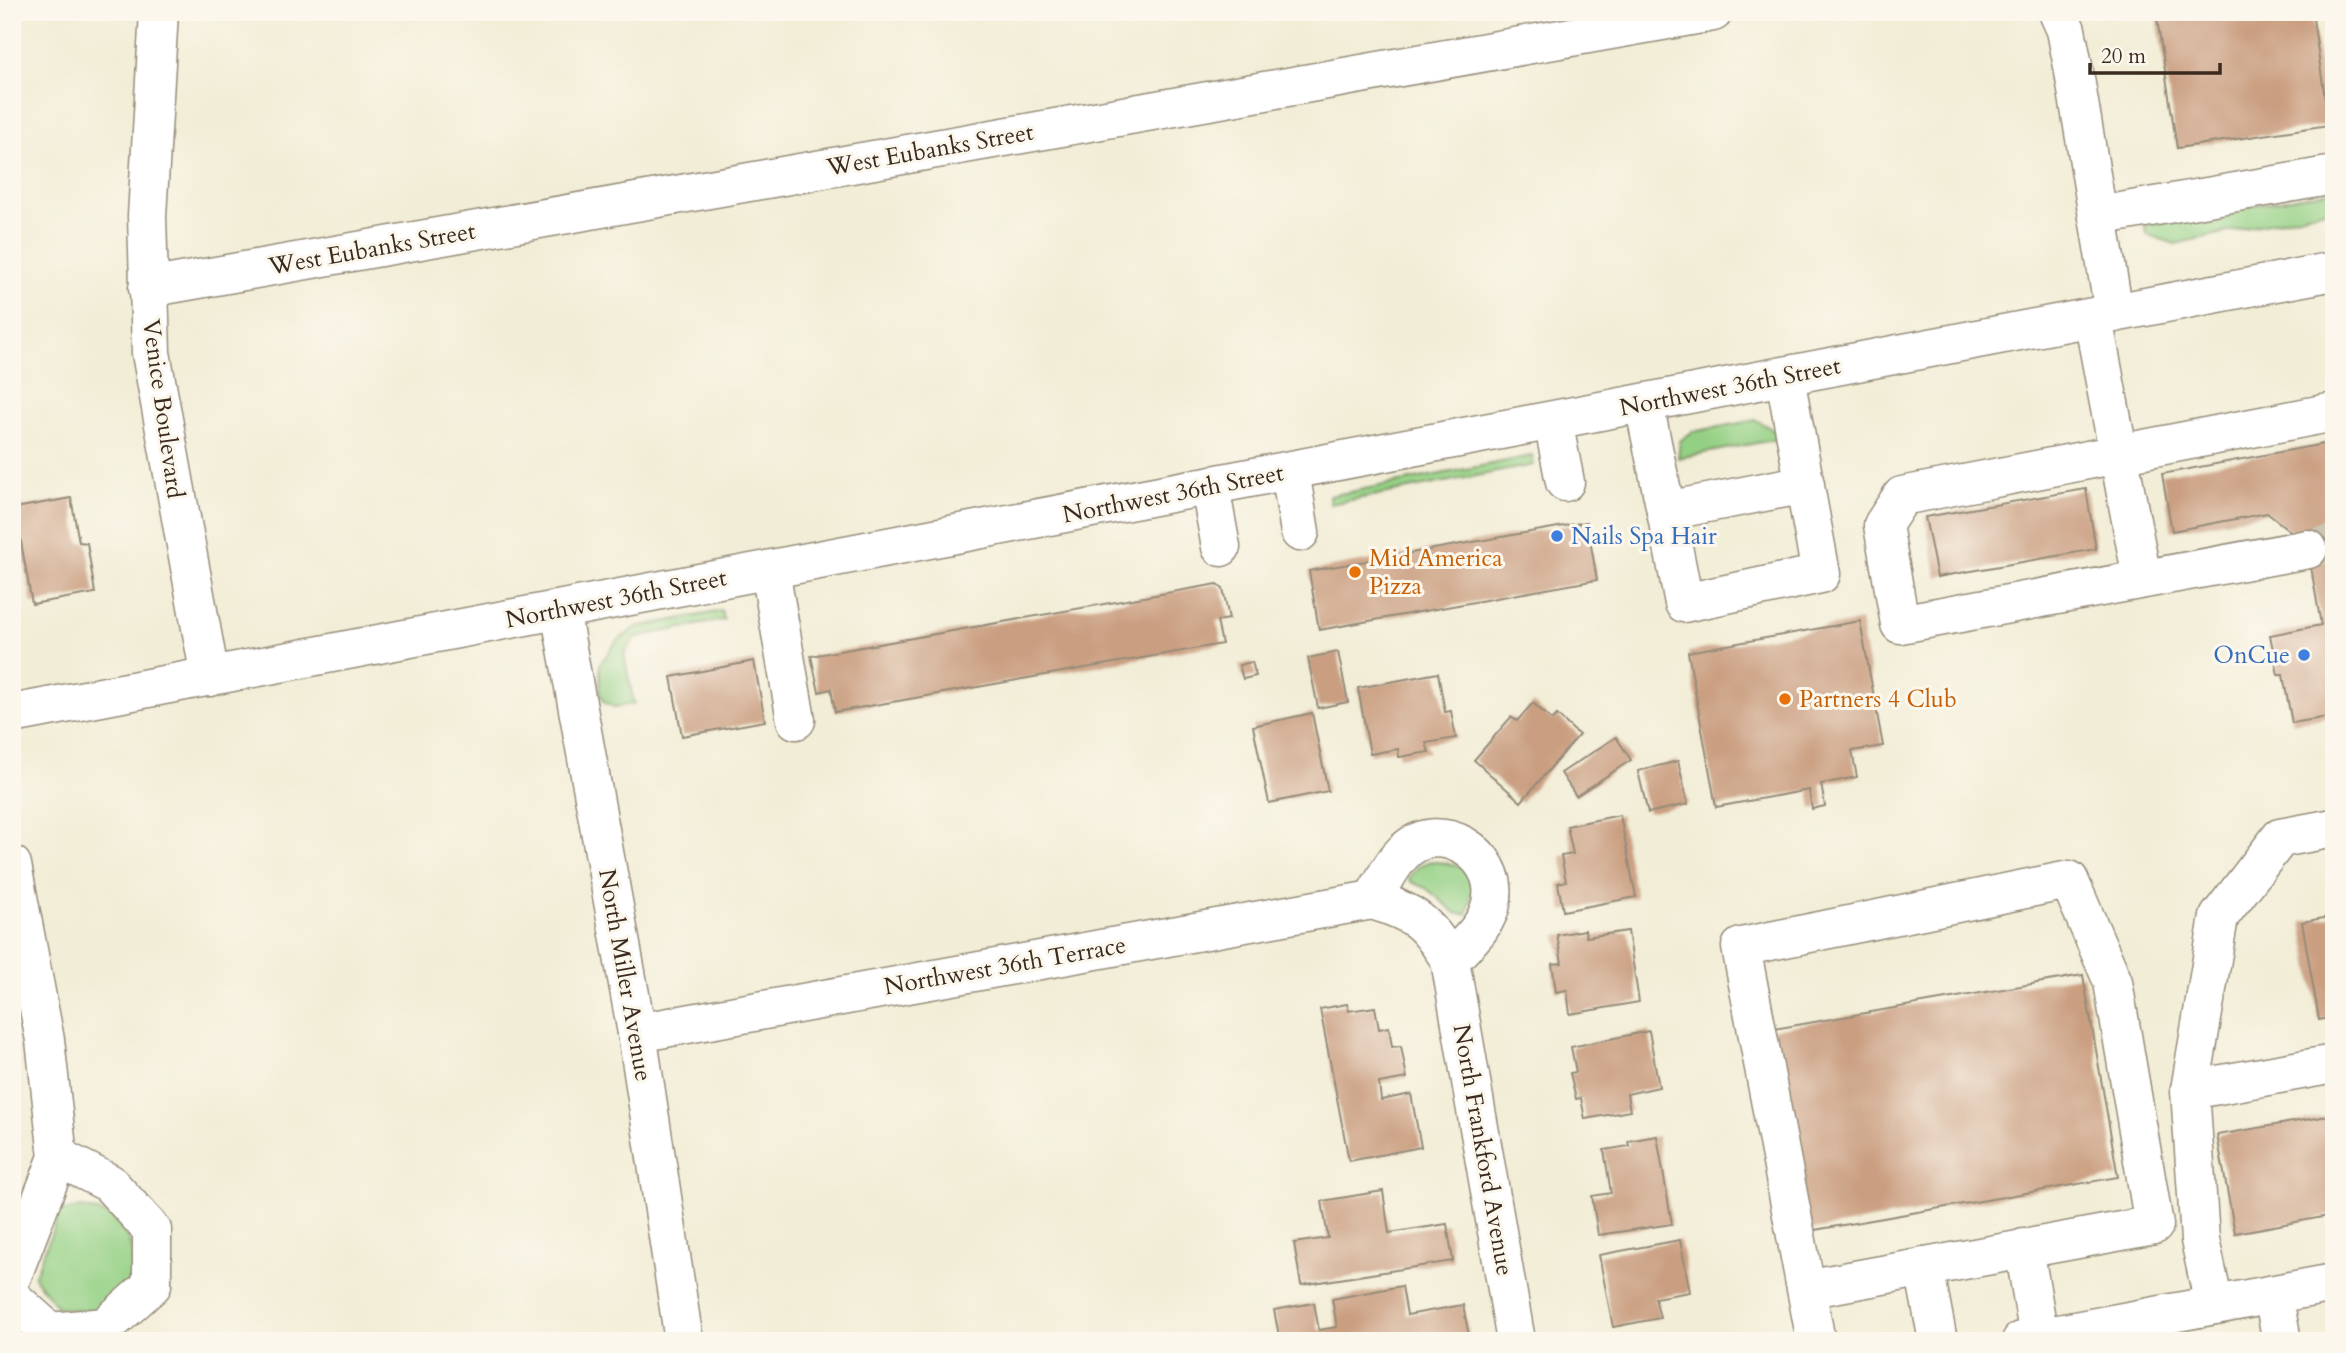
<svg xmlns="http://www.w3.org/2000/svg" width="2346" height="1353" viewBox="0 0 2346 1353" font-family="Cardo,serif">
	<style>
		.green { fill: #94d084; stroke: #687d51; stroke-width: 2 }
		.building { fill: #ca9f81 }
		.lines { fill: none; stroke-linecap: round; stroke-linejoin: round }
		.minor-tunnel { stroke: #cdc6b1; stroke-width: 38; stroke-dasharray: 38 19; stroke-linecap: butt }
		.minor-casing { stroke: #968c7a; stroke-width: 41 }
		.minor { stroke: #fff; stroke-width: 38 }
		.shop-dot { fill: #3f7fe0; stroke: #fbf7ec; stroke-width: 2.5 }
		.food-dot { fill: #e8710a; stroke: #fbf7ec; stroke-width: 2.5 }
		.labels { text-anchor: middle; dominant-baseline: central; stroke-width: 6; stroke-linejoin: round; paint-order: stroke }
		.street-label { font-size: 24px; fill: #3b2a1e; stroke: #fbf7ec }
		.shop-label { font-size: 24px; fill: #366cbe; stroke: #fbf7ec; text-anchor: start }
		.food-label { font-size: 24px; fill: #c56008; stroke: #fbf7ec; text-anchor: start }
	</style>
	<rect width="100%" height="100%" fill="#fbf7ec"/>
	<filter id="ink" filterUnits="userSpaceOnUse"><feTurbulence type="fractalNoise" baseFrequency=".0143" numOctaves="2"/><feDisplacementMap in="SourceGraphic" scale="14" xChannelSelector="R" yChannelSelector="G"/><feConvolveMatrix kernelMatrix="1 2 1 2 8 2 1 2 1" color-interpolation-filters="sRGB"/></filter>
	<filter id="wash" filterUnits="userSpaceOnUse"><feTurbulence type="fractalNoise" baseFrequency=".00686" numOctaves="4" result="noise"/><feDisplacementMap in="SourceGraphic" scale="28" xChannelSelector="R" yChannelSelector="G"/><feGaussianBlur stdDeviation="1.57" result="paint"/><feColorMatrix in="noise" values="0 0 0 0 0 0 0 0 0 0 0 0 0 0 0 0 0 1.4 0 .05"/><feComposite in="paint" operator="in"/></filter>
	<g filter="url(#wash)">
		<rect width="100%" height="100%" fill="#f2edd6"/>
		<g class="green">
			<polygon points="2334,190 2334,208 2175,244 2148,235 2144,226"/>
			<polygon points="1756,420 1772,429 1778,439 1678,458 1680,441 1692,432"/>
			<polygon points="1532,456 1534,465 1330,504 1329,496"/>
			<polygon points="722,611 724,620 636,637 624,654 634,704 614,707 604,702 600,694 600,664 616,642 637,627"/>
			<polygon points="1431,861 1462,866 1474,887 1467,914 1457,914 1426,888 1411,882 1409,877 1420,865"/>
			<path d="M80 1207C89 1210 103 1212 111 1217 145 1241 138 1303 95 1311 84 1313 68 1308 57 1307L34 1277 60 1212Z"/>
		</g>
		<g id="blocks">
			<g class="building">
				<polygon points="2156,12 2312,12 2329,125 2177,148"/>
				<polygon points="2334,442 2334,716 2292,723 2283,675 2278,675 2270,635 2321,625 2307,544 2267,513 2172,531 2162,474"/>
				<polygon points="2086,489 2096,549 1937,577 1925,517"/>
				<polygon points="71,498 79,542 87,543 95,593 32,604 15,508"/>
				<polygon points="1587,522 1597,580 1319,630 1309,571"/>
				<polygon points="1217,584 1223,589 1229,619 1217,621 1222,644 835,712 831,689 819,692 811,656"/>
				<polygon points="1860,621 1883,746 1852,751 1857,777 1821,784 1825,806 1812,809 1809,790 1716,807 1688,652"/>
				<polygon points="1338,652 1348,702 1318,708 1308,658"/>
				<polygon points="754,661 765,721 682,736 671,677"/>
				<polygon points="1252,662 1256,676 1243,679 1239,665"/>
				<polygon points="1438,673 1445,712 1451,711 1456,738 1426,743 1429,752 1399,757 1398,749 1370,754 1358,688"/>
				<polygon points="1533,703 1552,720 1557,715 1579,735 1521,802 1474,760 1511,717 1517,721"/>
				<polygon points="1312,713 1328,791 1269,803 1253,726"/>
				<polygon points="1616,737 1631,760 1576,796 1561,773"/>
				<polygon points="1678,761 1688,804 1648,813 1638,771"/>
				<polygon points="1620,815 1636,897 1563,911 1558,883 1566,881 1561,856 1573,854 1567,826"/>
				<polygon points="2334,916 2334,1017 2319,1020 2302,922"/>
				<polygon points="1585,930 1586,937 1628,931 1639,1002 1570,1014 1567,990 1556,992 1552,964 1562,963 1557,935"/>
				<polygon points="2083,975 2118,1177 1803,1232 1768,1030"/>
				<polygon points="1347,1004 1349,1011 1375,1007 1379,1029 1389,1027 1392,1047 1401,1046 1407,1078 1379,1083 1381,1100 1411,1094 1421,1147 1349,1161 1320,1009"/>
				<polygon points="1649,1031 1659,1087 1627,1094 1630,1111 1585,1119 1581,1098 1576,1099 1570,1073 1576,1072 1571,1047"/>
				<polygon points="2334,1115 2334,1215 2235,1233 2217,1135"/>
				<polygon points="1657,1136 1672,1224 1598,1235 1592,1196 1611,1193 1604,1150 1629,1146 1628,1141"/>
				<polygon points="1383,1191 1389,1233 1447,1224 1453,1261 1301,1285 1294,1243 1328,1238 1322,1201"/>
				<polygon points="1680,1240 1690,1292 1655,1298 1660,1318 1613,1327 1599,1255"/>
				<polygon points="1402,1286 1407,1315 1463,1305 1470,1341 1280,1341 1274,1310 1314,1303 1319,1330 1337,1327 1332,1299"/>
			</g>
		</g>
	</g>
	<g filter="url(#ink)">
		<use href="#blocks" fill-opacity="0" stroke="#968c7a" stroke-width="2"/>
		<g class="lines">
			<polyline class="minor-tunnel" points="2308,549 2334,544"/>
			<defs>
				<g id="minor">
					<polyline points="159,12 147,216 151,353 210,677"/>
					<polyline points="2058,12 2066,30 2073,66 2114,313"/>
					<polyline points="2098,216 2334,175"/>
					<polyline points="148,288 1713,12"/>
					<polyline points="2093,318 2142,579"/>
					<polyline points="1785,377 1821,574 1684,603 1666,511 1805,484"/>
					<polyline points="1644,404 1666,511"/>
					<polyline points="1553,421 1565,482"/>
					<polyline points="1290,471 1300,532"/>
					<polyline points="1210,487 1221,547"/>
					<polyline points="2308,549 1900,624 1883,525 1902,496 2334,412"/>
					<polyline points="770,570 796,720"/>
					<polyline points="560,610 637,1033 684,1341"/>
					<polyline points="12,714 2334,271"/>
					<polyline points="12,865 45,1040 58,1157 12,1276"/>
					<path d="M1372 900C1382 885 1392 862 1406 850 1440 819 1498 854 1492 898 1489 924 1468 942 1450 960"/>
					<path d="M637 1033 1372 900C1416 913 1426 922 1450 960L1516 1341"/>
					<polyline points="2190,1090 2334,1064"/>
					<polyline points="2024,1248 2039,1337"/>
					<polyline points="1924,1267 1938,1341"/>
					<polyline points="1806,1289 2154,1225 2113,982 2069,880 1741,947 1816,1341"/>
					<polyline points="2273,1295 2282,1341"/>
					<polyline points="12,1298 50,1332 105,1327 152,1285 152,1230 109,1183 58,1157"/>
					<polyline points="2214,1305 2200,1240 2190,1090 2219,917 2280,838 2334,828"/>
					<polyline points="2021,1341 2334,1283"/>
				</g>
			</defs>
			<use href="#minor" class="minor-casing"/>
			<use href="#minor" class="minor"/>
		</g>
	</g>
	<g class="shop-dot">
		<circle cx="1557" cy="536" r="7"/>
		<circle cx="2304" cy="655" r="7"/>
	</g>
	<g class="food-dot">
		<circle cx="1355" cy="572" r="7"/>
		<circle cx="1785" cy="699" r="7"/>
	</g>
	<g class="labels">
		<g class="street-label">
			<text transform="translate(930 150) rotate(-10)">West Eubanks Street</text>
			<text transform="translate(372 249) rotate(-10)">West Eubanks Street</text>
			<text transform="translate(1730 387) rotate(-11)">Northwest 36th Street</text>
			<text transform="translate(163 409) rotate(82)">Venice Boulevard</text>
			<text transform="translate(1173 494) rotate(-11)">Northwest 36th Street</text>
			<text transform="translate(616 599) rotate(-11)">Northwest 36th Street</text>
			<text transform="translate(1005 966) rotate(-10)">Northwest 36th Terrace</text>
			<text transform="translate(625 975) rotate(80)">North Miller Avenue</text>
			<text transform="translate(1483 1150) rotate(80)">North Frankford Avenue</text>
		</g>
		<g class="shop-label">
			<text x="1571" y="536">Nails Spa Hair</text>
			<text x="2290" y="655" text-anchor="end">OnCue</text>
		</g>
		<g class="food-label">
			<text x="1369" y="558">Mid America<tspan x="1369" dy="28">Pizza</tspan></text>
			<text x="1799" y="699">Partners 4 Club</text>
		</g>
	</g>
	<rect width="2346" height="1353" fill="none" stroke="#fbf7ec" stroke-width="42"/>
	<path d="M2090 63v10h130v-10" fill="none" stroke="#3b2a1e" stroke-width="3.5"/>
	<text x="2101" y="63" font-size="21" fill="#3b2a1e" stroke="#fbf7ec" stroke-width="5" paint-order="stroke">20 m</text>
</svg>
